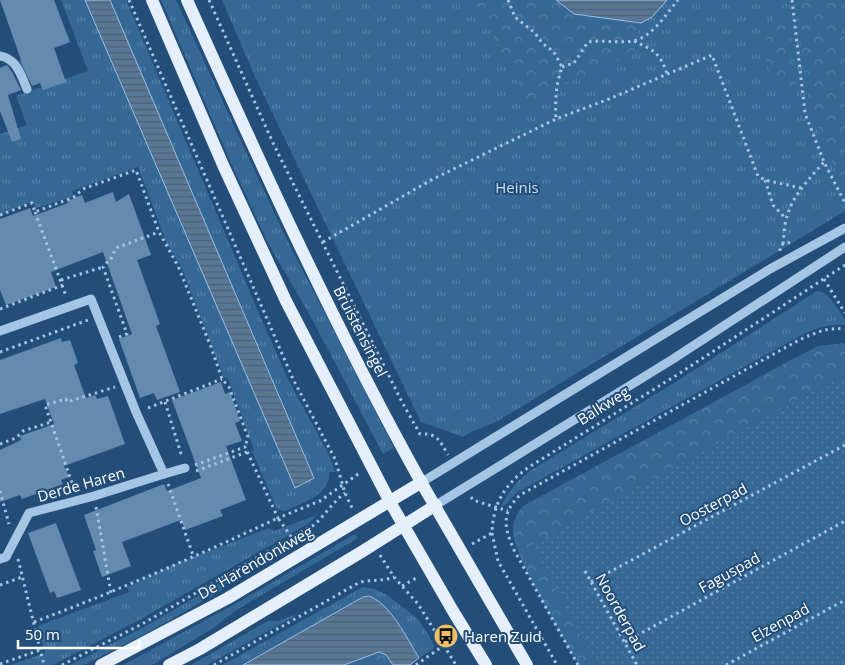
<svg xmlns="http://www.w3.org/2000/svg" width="845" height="665" viewBox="0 0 845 665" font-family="'Open Sans',sans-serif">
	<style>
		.grass { fill: url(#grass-tufts) }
		.forest { fill: url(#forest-crowns) }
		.garden { fill: url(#garden-dots) }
		.water { fill: url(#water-rules); stroke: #99c1e5 }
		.building { fill: #648aaf }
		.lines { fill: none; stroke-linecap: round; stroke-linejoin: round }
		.path { stroke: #a5c5e4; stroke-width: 3; stroke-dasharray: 2.5 4; stroke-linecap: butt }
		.minor { stroke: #a5c5e4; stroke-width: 9 }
		.major { stroke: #e5effc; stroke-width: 12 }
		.labels { text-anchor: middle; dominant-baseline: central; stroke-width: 4; stroke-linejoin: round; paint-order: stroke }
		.park-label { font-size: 15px; fill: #c7def3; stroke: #234e79 }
		.street-label { font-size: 15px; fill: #fff; stroke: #234e79 }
		.poi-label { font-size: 15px; fill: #fff; stroke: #234e79; text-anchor: start }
	</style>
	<defs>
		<pattern id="grass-tufts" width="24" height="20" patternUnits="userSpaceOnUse" patternTransform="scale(1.25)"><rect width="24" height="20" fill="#366896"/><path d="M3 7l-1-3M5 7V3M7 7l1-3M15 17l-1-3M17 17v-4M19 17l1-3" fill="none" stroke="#547fa6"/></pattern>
		<pattern id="forest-crowns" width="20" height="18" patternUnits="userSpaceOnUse" patternTransform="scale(1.25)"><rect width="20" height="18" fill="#366896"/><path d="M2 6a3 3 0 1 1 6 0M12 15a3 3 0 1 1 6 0" fill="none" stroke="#547fa6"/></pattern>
		<pattern id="garden-dots" width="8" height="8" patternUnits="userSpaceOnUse" patternTransform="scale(1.25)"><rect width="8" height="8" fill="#366896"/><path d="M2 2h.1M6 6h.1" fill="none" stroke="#547fa6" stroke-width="1.8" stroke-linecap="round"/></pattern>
		<pattern id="water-rules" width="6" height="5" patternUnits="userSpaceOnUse" patternTransform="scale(1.25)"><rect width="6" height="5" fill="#587797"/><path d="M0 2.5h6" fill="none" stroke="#515f6e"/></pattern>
	</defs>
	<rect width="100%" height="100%" fill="#234e79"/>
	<g class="grass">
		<path d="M61 0H85L295 488 314 478 110 0H126L263 323 289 381 330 457 335 472H329C331 495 301 503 285 511L277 509 252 451 254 450 228 378H224L181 266 167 244 138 167 72 191 74 196 36 208 33 201 0 215V134L27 125 16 96 88 71Z"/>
		<polygon points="161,0 176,0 285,236 394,448 383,454 312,319 269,245 231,163"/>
		<path d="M222 0H845V211L501 419C488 426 475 429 463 437L421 422 256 79Z"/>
		<path d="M817 291C830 292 838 310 845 320V325C827 324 814 329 798 337L516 493 505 505 501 506C509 491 517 481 530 471L682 378Z"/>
		<polygon points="317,515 309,523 280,540 139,620 53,665 10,665 45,653 38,626 129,592 127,587 173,565 269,528 274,531"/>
		<polygon points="355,534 358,538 238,609 213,628 159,661 152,665 123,665 235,604"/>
		<polygon points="232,576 221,591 147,633 84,665 70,665 144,627"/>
		<polygon points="363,587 375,589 387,595 418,619 430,637 434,646 433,649 419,658 388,610 369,596 363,597 243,665 222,665"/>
		<polygon points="294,615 295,616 207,665 191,665 268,621 278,621"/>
	</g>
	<g class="forest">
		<polygon points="474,0 556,0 574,14 640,23 634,53 528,101"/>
		<path d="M798 0H836L845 45V190C833 162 818 134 810 104 801 70 801 34 798 0Z"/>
		<path d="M781 13H789L796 86 787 88 776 86C764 67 763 48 769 27 771 20 773 15 781 13Z"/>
		<path d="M845 343V374L533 544 597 665H578C565 641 511 552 513 530 513 521 517 513 523 506L789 361 818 346Z"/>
		<polygon points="379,652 386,655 393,665 344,665"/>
	</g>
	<polygon class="garden" points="845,374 845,665 597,665 532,544"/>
	<g class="water">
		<polygon points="85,0 110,0 314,478 295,488"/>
		<polygon points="556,0 667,0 652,17 641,23 574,14"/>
		<path d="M369 596C391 604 407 639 419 658L410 665H393L386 655 379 652 344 665H243L363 597Z"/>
	</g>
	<g class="building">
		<polygon points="0,0 54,0 70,42 54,48 66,82 43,90 40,83 32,86 20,61 21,60"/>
		<polygon points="7,65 12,72 21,90 8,95 21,139 12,142 0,111 0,68"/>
		<polygon points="113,192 116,202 129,194 151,255 137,260 160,324 156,326 180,392 157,400 154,393 140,398 119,339 132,334 103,252 51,272 56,287 6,305 0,290 0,219 30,208 33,216 68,203 67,201 82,195 85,203"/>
		<polygon points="61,338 62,342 70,340 78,363 74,365 86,398 95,395 97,399 108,396 125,444 64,466 69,477 61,480 63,484 22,499 20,495 0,502 0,450 21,440 20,436 54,424 45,399 0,414 0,360"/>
		<polygon points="221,382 225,394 230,392 240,421 235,423 242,441 226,446 246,500 220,510 223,516 185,530 181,520 122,542 131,566 102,577 93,551 96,550 84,515 164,484 167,491 201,478 172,400"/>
		<polygon points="56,523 81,590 57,598 54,591 50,593 28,533"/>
	</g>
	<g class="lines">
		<g class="path">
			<polyline points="129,0 293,379 335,459 345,493 352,508"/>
			<path d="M209 0 273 143 402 402 420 434C438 433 440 441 448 455"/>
			<path d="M508 0 515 17 535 33 542 43 554 52 562 67C556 84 555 100 556 119"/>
			<polyline points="792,0 805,113 824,162 845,203"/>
			<path d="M634 41C653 50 660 52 667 74"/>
			<path d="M562 67 574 63 588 42C602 40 617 43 632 41 652 38 666 14 678 0"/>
			<polyline points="765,180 773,205 786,219"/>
			<polyline points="35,212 66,296"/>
			<polyline points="0,215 32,203 35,212 74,197 83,189 136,170 159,232 178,266 211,347 222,379 229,387 248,437 245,447"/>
			<polyline points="323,242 433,179 556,119 609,99 712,55 758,176 765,180 801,188"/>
			<path d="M783 244C784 236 784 228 786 220 791 197 809 179 824 162"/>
			<polyline points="780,251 780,247 783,244 793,242"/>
			<polyline points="824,279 845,313"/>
			<polyline points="61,280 103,267"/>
			<polyline points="0,309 63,285"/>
			<polyline points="119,337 127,334 103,267 106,263 110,261 116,248 159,232"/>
			<polyline points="0,352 88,320"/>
			<polyline points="165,402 182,457"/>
			<polyline points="148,408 222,379"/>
			<polyline points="0,444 16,438 23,431 51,422"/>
			<polyline points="195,465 245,447 278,518 320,501 361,472"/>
			<polyline points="196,471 247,452"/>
			<polyline points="168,484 194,558"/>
			<polyline points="74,489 45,405 66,399 67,402 115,387"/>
			<polyline points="0,491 9,524"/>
			<polyline points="471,497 473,500 508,511"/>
			<polyline points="96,507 111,593"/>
			<polyline points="492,533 498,561 557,665"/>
			<path d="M472 544 492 533C493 503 505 484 529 467L680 373 845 265"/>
			<polyline points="380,555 394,577 418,604 456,665"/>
			<polyline points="18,559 44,665"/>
			<polyline points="585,571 637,665"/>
			<polyline points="591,582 845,445"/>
			<polyline points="0,585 22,577"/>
			<polyline points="402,586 418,577"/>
			<path d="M34 622C117 591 197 556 278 518L292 538"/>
			<polyline points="625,642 845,521"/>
			<polyline points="0,664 40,650"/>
			<path d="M62 665 142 624 314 525C325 515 333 502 345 493"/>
			<path d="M214 665 360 582C372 580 383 581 394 577"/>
			<polyline points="416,665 443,646"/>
			<path d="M578 665 514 550C504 528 501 513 520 495L799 340C815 333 827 327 845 329"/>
			<polyline points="726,665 845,600"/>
		</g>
		<g class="minor">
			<path d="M0 56C17 59 21 75 27 89"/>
			<polyline points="0,331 91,299 136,412 164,474 94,496 29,513 6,557 0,559"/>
			<polyline points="164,474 185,468"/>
			<polyline points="422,482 770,269 845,228"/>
			<polyline points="436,505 673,359 845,247"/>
		</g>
		<g class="major">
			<polyline points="152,0 223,165 286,301 390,502 453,611 486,665"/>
			<path d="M187 0C260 163 334 326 421 482 456 543 492 604 527 665"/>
			<polyline points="101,665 228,598 422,482"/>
			<polyline points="169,665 200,649 363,551 436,505"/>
		</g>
	</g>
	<defs>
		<symbol id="bus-disc" viewBox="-11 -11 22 22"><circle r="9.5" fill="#efc068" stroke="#234e79"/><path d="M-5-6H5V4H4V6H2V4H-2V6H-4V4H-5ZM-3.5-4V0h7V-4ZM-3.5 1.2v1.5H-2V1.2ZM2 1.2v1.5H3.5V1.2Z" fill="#111"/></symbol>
	</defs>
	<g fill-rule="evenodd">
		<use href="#bus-disc" x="432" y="622" width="28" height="28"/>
	</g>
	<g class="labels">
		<g class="park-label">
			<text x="517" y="187">Heinis</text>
		</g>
		<g class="street-label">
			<text transform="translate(361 331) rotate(63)">Bruistensingel</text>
			<text transform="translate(603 405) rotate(-32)">Balkweg</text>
			<text transform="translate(81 484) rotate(-16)">Derde Haren</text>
			<text transform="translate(713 504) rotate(-28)">Oosterpad</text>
			<text transform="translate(255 562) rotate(-30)">De Harendonkweg</text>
			<text transform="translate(729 572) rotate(-29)">Faguspad</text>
			<text transform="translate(621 612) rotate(61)">Noorderpad</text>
			<text transform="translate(780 622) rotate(-29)">Elzenpad</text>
		</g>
		<g class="poi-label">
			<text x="464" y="636">Haren Zuid</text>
		</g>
	</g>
	<path d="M18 640v8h121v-8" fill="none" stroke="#ffffff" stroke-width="2.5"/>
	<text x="25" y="640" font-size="15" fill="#ffffff" stroke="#234e79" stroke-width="4" paint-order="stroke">50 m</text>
</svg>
